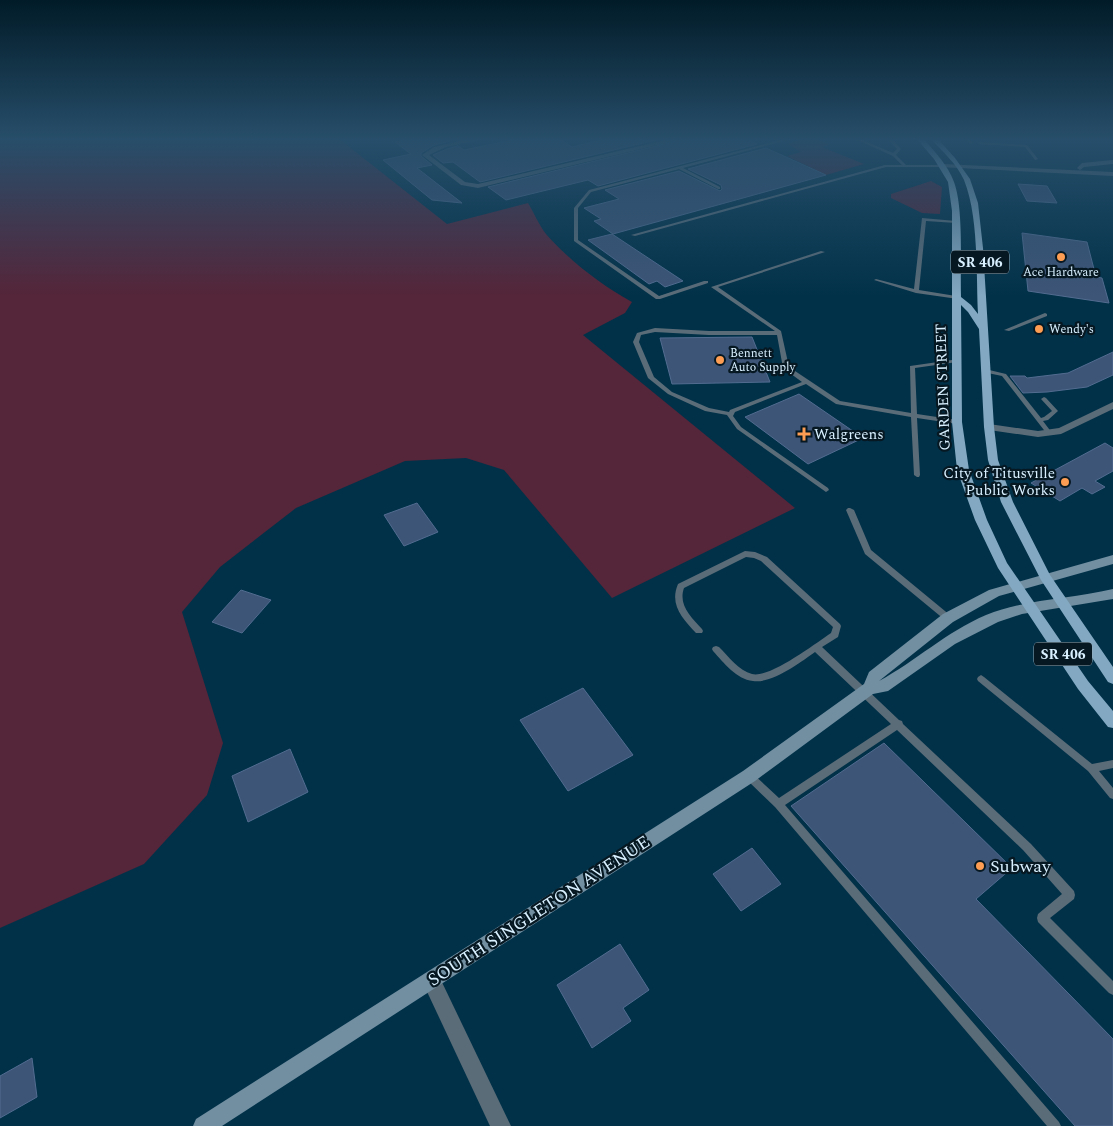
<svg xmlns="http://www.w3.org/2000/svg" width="1113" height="1126" viewBox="0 0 1113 1126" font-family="Spectral,serif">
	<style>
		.green { fill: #552539 }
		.building { fill: #3d5577; stroke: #526c90 }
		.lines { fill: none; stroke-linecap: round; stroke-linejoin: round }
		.lane { fill: #5a6c78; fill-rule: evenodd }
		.street { fill: #5a6c78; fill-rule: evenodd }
		.secondary { fill: #718fa1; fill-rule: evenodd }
		.primary { fill: #83a9c2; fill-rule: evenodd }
		.poi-dot { fill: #fc9d53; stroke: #061822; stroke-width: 2 }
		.labels { text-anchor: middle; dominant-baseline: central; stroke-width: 4.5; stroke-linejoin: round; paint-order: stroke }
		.far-poi-label { font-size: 12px; fill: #d8f0ff; stroke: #061822; text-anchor: start }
		.shield { fill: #061822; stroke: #99afbd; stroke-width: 1 }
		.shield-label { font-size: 14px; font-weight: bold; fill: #d8f0ff }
		.street-label { font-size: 15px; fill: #d8f0ff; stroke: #061822 }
		.poi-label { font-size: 15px; fill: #d8f0ff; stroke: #061822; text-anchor: start }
		.near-poi-label { font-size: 18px; fill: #d8f0ff; stroke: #061822; text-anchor: start }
		.near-street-label { font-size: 18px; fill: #d8f0ff; stroke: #061822 }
	</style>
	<rect width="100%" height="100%" fill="#013149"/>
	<g class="green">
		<path d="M338 138 447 224 528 203C534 213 539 225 546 234 570 261 601 285 632 302L625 313 583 335 795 508 612 598 504 470 466 458 405 461 296 508 220 567 182 612 223 743 207 795 144 864 0 928V138Z"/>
		<polygon points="802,139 814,139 829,144 822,147 864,164 826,175 787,156 801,152 788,144"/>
		<polygon points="931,181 942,187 940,214 922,213 891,198 891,194"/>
	</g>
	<g class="building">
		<polygon points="412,138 447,138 450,141 434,145 421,153 421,156 432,165 417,168 462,203 432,200 383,160 411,154 395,142"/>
		<polygon points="521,138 558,138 572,147 610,138 664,138 480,182 453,162 443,163 433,155 447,149 458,146 464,150"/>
		<polygon points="689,138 745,138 757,144 598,186 588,180 506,200 488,187"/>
		<polygon points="766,148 826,175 613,234 594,221 601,219 584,208 619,199 605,190 679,171 720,191 722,189 721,185 688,169"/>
		<polygon points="1018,184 1047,186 1057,203 1027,201"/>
		<polygon points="1022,233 1087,242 1096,277 1102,278 1109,303 1028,291"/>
		<polygon points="612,234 683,281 665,287 657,281 649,284 588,240"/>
		<polygon points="752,337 770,382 672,384 660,338"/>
		<polygon points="1113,352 1113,375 1087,387 1047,392 1023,393 1010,376 1025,376 1027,378 1068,373"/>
		<polygon points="799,394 863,438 808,464 745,417"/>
		<polygon points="1105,443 1113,448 1113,471 1095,481 1105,487 1092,494 1082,488 1060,501 1031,483"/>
		<polygon points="417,503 438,532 404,546 384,515"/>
		<polygon points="241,590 271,600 242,633 212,622"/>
		<polygon points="583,688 633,755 568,791 520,720"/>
		<polygon points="884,743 1012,868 976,899 1113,1039 1113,1126 1075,1126 791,806"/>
		<polygon points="290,749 308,792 248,822 232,776"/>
		<polygon points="752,848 781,884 741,911 713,874"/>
		<polygon points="620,944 649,990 623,1008 631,1021 592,1048 557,985"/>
		<polygon points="32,1058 37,1097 0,1118 0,1076"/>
	</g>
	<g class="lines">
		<g class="lane">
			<polygon points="788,138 795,138 683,168 720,187 720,189 718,189 679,169 591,192 578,208 578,240 659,296 704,281 708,281 708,283 660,299 656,299 574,241 574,208 589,190"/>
			<polygon points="853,138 858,138 893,153 897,149 887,138 891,138 901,149 896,155 906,165 942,165 944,166 942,167 886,167 635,236 631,235 885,165 902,165 893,156"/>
			<polygon points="964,138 968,138 973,143 970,144"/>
			<polygon points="979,142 1027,145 1038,159 1035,160 1025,147 978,144"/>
			<polygon points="922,218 956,221 958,222 956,223 926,221 919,290 956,296 959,298 958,299 916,293 874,280 876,279 914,289"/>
			<path d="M821 251 825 252 718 287 781 331 789 367 840 401 911 413 910 366 959 359V361L957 362 915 368 917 414 957 420 960 422 957 424 917 418 920 475 919 477H917L914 475 911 417 836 404 806 384 735 412 733 416 741 427 828 488 829 490 826 492 737 429 727 415 705 411 668 394 648 378 633 342 637 333 655 328 709 331H775L711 287ZM655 332 709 335H777L783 368 802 382 730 410 729 412 709 408 672 392 654 377 639 342 641 335Z"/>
			<polygon points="1045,313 1047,314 1047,316 1009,331 1004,330"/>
			<polygon points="985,369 1006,374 1041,418 1044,417 1052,411 1041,399 1044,397 1046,398 1058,411 1048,420 1043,421 1052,433 1051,434 1047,434 1002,376 983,372 982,371"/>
			<polygon points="848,508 850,508 854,510 871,550 951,616 952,618 951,620 945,620 865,554 846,510"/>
			<path d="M745 551 755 552 767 557 840 624 841 626 838 637 822 647 899 720 902 721 903 724 1031 844 1074 891 1075 895 1074 899 1050 918 1113 981V995L1109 993 1038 922 1037 918 1038 914 1062 894 1023 850 897 730 785 805 1059 1122 1061 1126H1047L775 807 746 779 744 776 746 773 749 772 752 773 779 798 891 724 815 652C801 662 772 684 753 681 736 679 724 663 713 651L712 649 713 647 716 646 719 647C728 656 739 671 752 674 769 679 816 643 831 633L833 627 761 561 754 558 746 557 684 588C678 605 691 617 702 629L703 631 702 633H696C683 619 669 605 678 584Z"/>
			<polygon points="981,675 984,677 1092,764 1113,760 1113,768 1099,771 1113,788 1113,799 1110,798 1088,771 978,681 977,679 978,677"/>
		</g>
		<g class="street">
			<polygon points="472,138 488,138 446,147 429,155 465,182 478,184 674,138 687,138 478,188 461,185 422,155 434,147"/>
			<polygon points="1113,160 1113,164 1084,167 1080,170 1077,168 1082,163"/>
			<polygon points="942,164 1113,172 1113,176 940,167 940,165"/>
			<polygon points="1113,402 1113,409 1061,434 1038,437 989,430 984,427 989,424 1038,431 1059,428"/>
			<polygon points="431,972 438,974 511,1126 490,1126 422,981 424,974"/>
		</g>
		<path class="secondary" d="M1113 555V564L999 596 953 622 879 681C916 661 946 632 986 615 1026 599 1071 599 1113 589V599L1022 614 998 622 955 644 888 691 873 694 755 781 222 1126H193L196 1119 743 771 864 684 869 672 943 614 989 590Z"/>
		<path class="primary" d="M916 138H923C934 151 948 165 954 182 964 209 960 267 961 297L971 305 978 314C976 275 979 217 964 180 957 164 942 151 930 138H937L955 158 970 179 978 203 983 248 994 427 998 460 1013 502 1050 575 1113 667V684L1108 682 1041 580 1001 502 988 460 984 427 979 329 968 312 961 305 962 422 969 470 987 520 1007 563 1088 681 1113 711V728L1108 727 1078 689 998 568 975 520 957 470 952 422V211L948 182 934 159Z"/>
	</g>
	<linearGradient id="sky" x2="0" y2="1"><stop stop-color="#011b28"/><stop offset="0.47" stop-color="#274e6a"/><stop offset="1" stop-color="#274e6a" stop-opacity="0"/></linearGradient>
	<rect width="1113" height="296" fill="url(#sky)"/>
	<g class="poi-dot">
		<circle cx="1061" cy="257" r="5"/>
		<circle cx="1039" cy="329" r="5"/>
		<circle cx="720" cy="360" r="5"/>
		<path d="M801.5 426.5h5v5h5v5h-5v5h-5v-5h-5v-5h5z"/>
		<circle cx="1065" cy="482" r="5"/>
		<circle cx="980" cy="866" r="5"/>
	</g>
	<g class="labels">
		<g class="far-poi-label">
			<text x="1061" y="272" text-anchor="middle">Ace Hardware</text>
			<text x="1049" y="329">Wendy's</text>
			<text x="730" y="353">Bennett<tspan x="730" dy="14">Auto Supply</tspan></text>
		</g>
		<g class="shield">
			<rect x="951" y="250.5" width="58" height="23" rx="4"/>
			<rect x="1034" y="642.5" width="58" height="23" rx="4"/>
		</g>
		<g class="shield-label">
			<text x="980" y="262">SR 406</text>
			<text x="1063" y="654">SR 406</text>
		</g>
		<g class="street-label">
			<text transform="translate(943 387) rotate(-92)">GARDEN STREET</text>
		</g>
		<g class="poi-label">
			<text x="814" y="434">Walgreens</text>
			<text x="1055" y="473" text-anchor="end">City of Titusville<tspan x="1055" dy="17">Public Works</tspan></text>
		</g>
		<g class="near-poi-label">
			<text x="990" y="866">Subway</text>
		</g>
		<g class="near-street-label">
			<text transform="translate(539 911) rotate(-33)">SOUTH SINGLETON AVENUE</text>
		</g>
	</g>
</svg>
